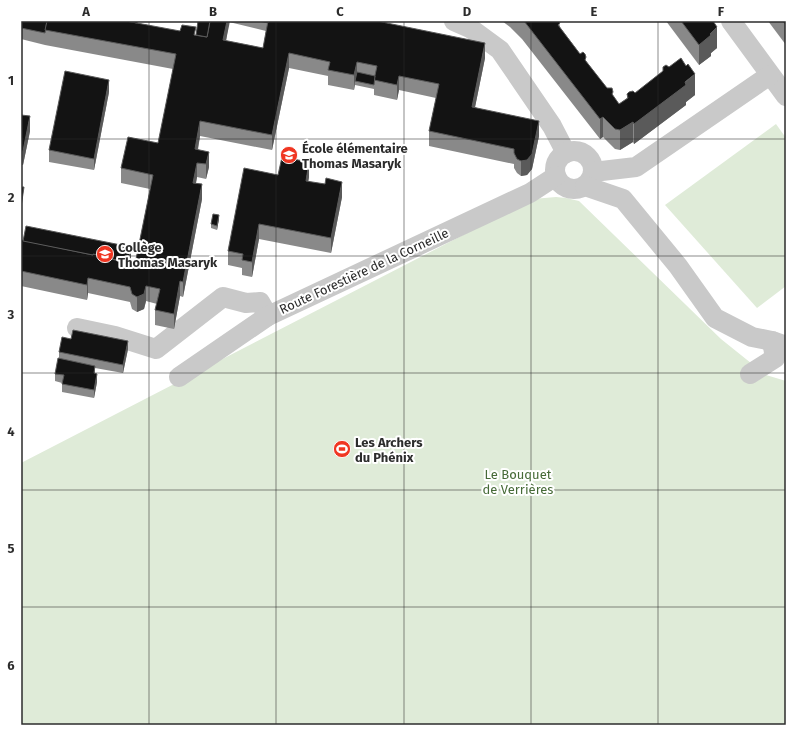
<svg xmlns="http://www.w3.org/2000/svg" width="807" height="746" viewBox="0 0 807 746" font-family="'Fira Sans',sans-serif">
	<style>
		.green { fill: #dfebd8 }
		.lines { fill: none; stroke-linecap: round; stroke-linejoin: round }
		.minor { stroke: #c9c9c9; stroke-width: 20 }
		.wall { fill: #898989; fill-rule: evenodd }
		.shaded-wall { fill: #5a5a5a }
		.building { fill: #131313; stroke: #5a5a5a }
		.grid { fill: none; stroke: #2c2c2c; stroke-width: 1; stroke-opacity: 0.55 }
		.labels { text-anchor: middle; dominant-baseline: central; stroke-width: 4; stroke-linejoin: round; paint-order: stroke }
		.poi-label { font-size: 13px; font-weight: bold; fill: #2c2c2c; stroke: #fff; text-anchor: start }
		.street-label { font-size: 13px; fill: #2c2c2c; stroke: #fff }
		.park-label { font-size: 13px; fill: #466a37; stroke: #fff }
		.neatline { fill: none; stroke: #2c2c2c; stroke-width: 1.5 }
		.grid-label { font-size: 13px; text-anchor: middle; font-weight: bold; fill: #2c2c2c }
	</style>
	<rect width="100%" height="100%" fill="#fff"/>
	<g class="green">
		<polygon points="776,124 786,138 786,286 757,308 665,205"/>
		<polygon points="556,197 566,198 579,201 721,339 766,375 786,381 786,725 21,725 21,463 533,199"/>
	</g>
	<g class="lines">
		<g class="minor">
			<polyline points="454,21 470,28 500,50 552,126 566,153"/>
			<polyline points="731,21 786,96"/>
			<circle cx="574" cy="170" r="19"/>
			<polyline points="593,172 636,167 770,75"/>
			<polyline points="585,186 623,199 678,266 715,318 752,337 772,341 786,346"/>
			<polyline points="77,328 115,336 156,349 223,297 246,303 260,302 268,316"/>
			<polyline points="750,374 775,358 772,341"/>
			<polyline points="179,377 268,316 530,193 556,176"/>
		</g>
	</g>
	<g class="wall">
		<path d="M21 21 138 23 196 35 198 21H377L485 58 475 107 539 136 532 169 527 175 521 176 517 173 514 168V164L429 146V131L436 98 399 90 397 100 374 95V89L355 85 354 90 328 85V76L289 68 272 150 200 136 198 150 209 167 206 179 197 177 196 183 202 199 183 297 180 296 174 329 155 325V310L157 304 146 301 144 309 137 312 132 309 130 302 88 293 87 300 21 286V240L131 259V263L135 264 150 189 121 183V168L158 143 173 69 45 45 21 39ZM229 22 266 31 263 48 226 41Z"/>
		<polygon points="502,21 559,21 560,27 580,54 586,61 619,104 627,98 627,94 635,93 695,95 686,102 686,105 634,144 633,142 620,150 615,149 603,137 600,139 522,39 510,27"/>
		<polygon points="666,21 713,21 717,48 711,53 711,56 699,65"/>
		<polygon points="768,21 786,21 786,45"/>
		<polygon points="109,92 94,170 49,162 49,150"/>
		<polygon points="21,115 30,131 23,165 21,165"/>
		<polygon points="278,175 309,177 308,181 342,197 331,253 259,239 252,277 242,275 242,268 228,265 228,251"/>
		<polygon points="219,219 217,230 211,228 211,224"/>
		<polygon points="71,339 128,349 123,373 95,368 95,373 97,382 94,398 62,392 62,383 55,381 55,374 59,359 59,352"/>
	</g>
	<g class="shaded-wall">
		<polygon points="227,21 230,21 223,55 223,40"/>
		<polygon points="717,27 717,48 711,53 711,56 699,65 699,45"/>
		<polygon points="485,43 485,58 472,122 472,107"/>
		<polygon points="289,53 289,68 272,150 272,135"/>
		<polygon points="357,62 357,76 355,81 354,90 354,75"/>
		<polygon points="695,74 695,95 686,102 686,105 634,144 634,124"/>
		<polygon points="399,76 399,90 397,100 397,85"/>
		<polygon points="109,80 109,92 94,170 94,159"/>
		<polygon points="30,116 30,131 23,165 23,151"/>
		<polygon points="603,117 603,137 600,139 600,119"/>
		<polygon points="200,121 200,136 195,164 195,149"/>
		<polygon points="539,121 539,136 532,169 527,175 521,176 521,161"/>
		<polygon points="633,122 633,142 620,150 620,130"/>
		<polygon points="209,152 209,167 206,179 206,164"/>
		<polygon points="309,162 309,177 306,196 306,181"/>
		<polygon points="197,163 197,177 193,198 193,183"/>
		<polygon points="342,182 342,197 331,253 331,238"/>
		<polygon points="202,184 202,199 183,297 183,282"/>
		<polygon points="219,215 219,219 217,230 217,226"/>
		<polygon points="259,224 259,239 252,277 252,262"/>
		<polygon points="131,247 131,259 128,277 128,265"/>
		<polygon points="88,278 88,293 87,300 87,285"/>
		<polygon points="180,281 180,296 174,329 174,314"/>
		<polygon points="146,286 146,301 144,309 137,312 137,297"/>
		<polygon points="128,341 128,349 123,373 123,365"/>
		<polygon points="97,374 97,382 94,398 94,390"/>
	</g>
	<g class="building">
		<polygon points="21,21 47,21 45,33 21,28"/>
		<polygon points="47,21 126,21 180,31 182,25 196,27 194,35 207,37 210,21 227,21 223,40 263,48 268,21 377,21 485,43 472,107 539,121 532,154 527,160 521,161 517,159 514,153 514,149 429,131 439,84 399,76 397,85 374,80 377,66 357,62 354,75 328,70 330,62 289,53 272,135 200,121 195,149 209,152 206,164 197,163 193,183 202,184 183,282 180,281 174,314 155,310 160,289 146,286 144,294 137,297 132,294 130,287 88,278 87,285 21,271 21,240 93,255 93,254 102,256 101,257 135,264 153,175 121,168 128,137 158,143 176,54 45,30"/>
		<polygon points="126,21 137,21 137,23"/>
		<polygon points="198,21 210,21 207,37 196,35"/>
		<polygon points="259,21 268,21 268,23"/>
		<polygon points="524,21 559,21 560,23 558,25 580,54 583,52 585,54 586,57 585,60 607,88 612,88 613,92 612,94 619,104 628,98 627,94 629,92 633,91 635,93 663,71 663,67 666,65 669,67 681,58 686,66 688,64 695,74 685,82 686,85 634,124 633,122 620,130 615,129 603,117 600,119"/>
		<polygon points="681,21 713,21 717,27 710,34 711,35 699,45"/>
		<polygon points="783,21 786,21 786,25"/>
		<polygon points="65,71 109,80 94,159 49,150"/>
		<polygon points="357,72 375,76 374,85 355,81"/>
		<polygon points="21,115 30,116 23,151 21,150"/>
		<polygon points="282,157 309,162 306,181 325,184 326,178 342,182 331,238 259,224 252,262 242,260 243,254 228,251 244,168 278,175"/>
		<polygon points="21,187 24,187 21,207"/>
		<polygon points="213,214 219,215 217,226 211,224"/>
		<polygon points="26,226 131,247 128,262 102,257 102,256 93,254 93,255 23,241"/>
		<polygon points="73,330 128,341 123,365 59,352 62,337 71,339"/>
		<polygon points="58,358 95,366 94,373 97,374 94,390 62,384 64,375 55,374"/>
	</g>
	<path class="grid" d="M149 21V725M276 21V725M404 21V725M531 21V725M658 21V725M21 139H786M21 256H786M21 373H786M21 490H786M21 607H786"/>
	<defs>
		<symbol id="school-disc" viewBox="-11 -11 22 22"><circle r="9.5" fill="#f03622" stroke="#fff"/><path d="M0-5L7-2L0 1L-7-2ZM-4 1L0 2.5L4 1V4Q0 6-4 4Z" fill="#fff"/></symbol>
		<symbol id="stadium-disc" viewBox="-11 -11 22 22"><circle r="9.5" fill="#f03622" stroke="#fff"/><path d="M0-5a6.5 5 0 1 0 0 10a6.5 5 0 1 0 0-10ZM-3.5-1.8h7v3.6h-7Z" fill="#fff"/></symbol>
	</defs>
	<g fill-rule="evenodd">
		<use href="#school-disc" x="279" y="145" width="20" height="20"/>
		<use href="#school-disc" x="95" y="244" width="20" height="20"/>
		<use href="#stadium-disc" x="332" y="439" width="20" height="20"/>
	</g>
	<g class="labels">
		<g class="poi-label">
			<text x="302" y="148">École élémentaire<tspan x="302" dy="15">Thomas Masaryk</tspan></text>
			<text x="118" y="247">Collège<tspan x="118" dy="15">Thomas Masaryk</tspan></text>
			<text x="355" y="442">Les Archers<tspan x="355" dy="15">du Phénix</tspan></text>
		</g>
		<g class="street-label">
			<text transform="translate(364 271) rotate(-25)">Route Forestière de la Corneille</text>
		</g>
		<g class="park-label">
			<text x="518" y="474">Le Bouquet<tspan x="518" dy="15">de Verrières</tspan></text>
		</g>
	</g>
	<rect width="807" height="746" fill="none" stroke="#ffffff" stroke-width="44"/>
	<rect x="22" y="22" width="763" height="702" class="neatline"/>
	<g class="grid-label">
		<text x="86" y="16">A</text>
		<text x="213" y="16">B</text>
		<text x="340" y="16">C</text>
		<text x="467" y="16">D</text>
		<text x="594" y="16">E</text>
		<text x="721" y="16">F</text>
		<text x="11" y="85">1</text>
		<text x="11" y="202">2</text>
		<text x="11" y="319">3</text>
		<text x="11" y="436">4</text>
		<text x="11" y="553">5</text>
		<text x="11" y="670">6</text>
	</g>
</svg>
